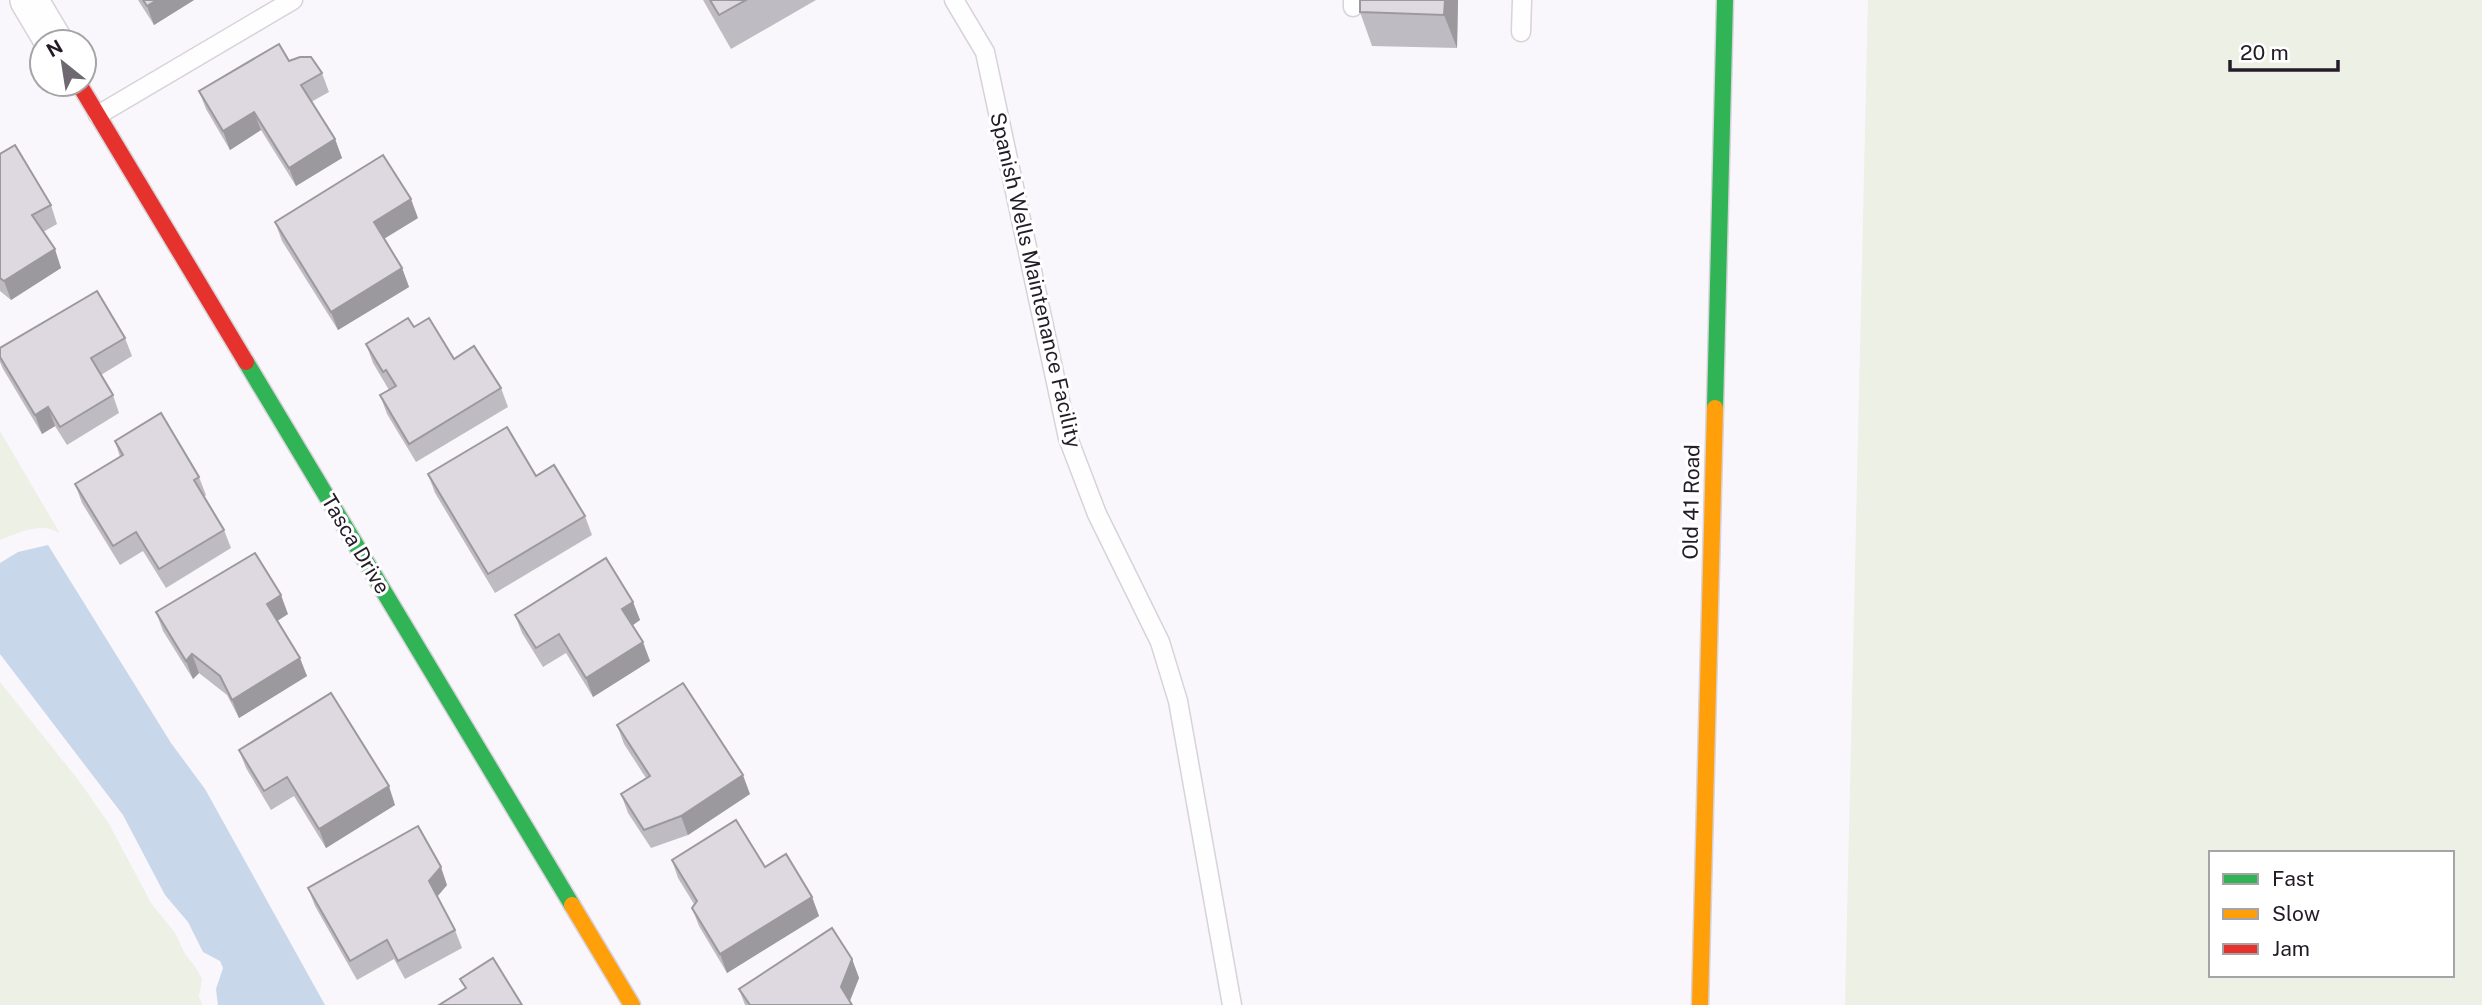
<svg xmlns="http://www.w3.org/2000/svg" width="2482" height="1005" viewBox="0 0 2482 1005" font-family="'Public Sans',sans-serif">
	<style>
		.green { fill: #ecf0e5; fill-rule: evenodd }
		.water { fill: #c9d7ea }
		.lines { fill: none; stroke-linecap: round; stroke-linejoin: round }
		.lane-casing { stroke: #d7d2db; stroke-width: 21 }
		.street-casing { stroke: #d7d2db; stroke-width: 40 }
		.fast-casing { stroke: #d7d2db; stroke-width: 19 }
		.slow-casing { stroke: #d7d2db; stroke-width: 19 }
		.jam-casing { stroke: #d7d2db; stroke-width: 19 }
		.lane { stroke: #fefefe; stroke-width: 18 }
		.street { stroke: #fefefe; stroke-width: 37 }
		.fast { stroke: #30b455; stroke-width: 16 }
		.slow { stroke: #ff9f0a; stroke-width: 16 }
		.jam { stroke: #e5322d; stroke-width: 16 }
		.wall { fill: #bfbbc2 }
		.shaded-wall { fill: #9b989e }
		.building { fill: #ded9e1; stroke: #9b989e; stroke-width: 2 }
		.labels { text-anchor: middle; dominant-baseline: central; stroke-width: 6; stroke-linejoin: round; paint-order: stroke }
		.street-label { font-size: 21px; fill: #231c27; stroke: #fff }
	</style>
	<rect width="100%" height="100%" fill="#f9f7fb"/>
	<g class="green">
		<path d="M1868 0H2482V1005H1845ZM2211 853H2452V975H2211Z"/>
		<path d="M0 431 59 532V533C44 521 16 533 0 540Z"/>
		<polygon points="0,682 79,781 109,824 151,903 175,933 185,954 196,968 202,979 199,996 202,1005 0,1005"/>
	</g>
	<polygon class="water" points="48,545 171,743 205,789 325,1005 218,1005 216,989 223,968 220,961 203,952 188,922 165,895 123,815 0,654 0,563 18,552"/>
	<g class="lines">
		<defs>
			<g id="lane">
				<polyline points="954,0 985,52 1068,438 1097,514 1160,642 1178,701 1232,1005"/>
				<polyline points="1353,7 1353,0"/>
				<polyline points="1521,32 1522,0"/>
				<polyline points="98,115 293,0"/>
			</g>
			<polyline id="street" points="29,0 54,42"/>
			<g id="fast">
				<polyline points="246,362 572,905"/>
				<polyline points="1715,408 1725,0"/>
			</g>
			<g id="slow">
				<polyline points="572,905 632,1005"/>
				<polyline points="1700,1005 1715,408"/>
			</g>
			<polyline id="jam" points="79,84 246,362"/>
		</defs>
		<use href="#lane" class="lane-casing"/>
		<use href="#street" class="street-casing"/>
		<use href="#fast" class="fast-casing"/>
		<use href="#slow" class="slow-casing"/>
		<use href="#jam" class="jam-casing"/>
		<use href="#lane" class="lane"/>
		<use href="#street" class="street"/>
		<use href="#fast" class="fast"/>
		<use href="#slow" class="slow"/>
		<use href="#jam" class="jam"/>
	</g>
	<g class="wall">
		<polygon points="138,0 194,0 154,25"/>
		<polygon points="703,0 816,0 731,49"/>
		<polygon points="1360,0 1458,0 1457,48 1372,46 1360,12"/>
		<polygon points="289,61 322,73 329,92 311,102 335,139 342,158 296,186 261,130 230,150 206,109 199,91"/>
		<polygon points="0,154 51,205 57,224 43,232 61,268 11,300 0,291"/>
		<polygon points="418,218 384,239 402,268 409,287 338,330 282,241 275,222"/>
		<polygon points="414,327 454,359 501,388 508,407 416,462 387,414 380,395 389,390 373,363 366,344"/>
		<polygon points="125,338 132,356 101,375 113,395 119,413 67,445 55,426 42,434 3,369 0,362 0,348"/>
		<polygon points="115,441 199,477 206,495 204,497 224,530 231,548 166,588 143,551 120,565 82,503 75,484 120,457"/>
		<polygon points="428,474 536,476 585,516 592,535 495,593 435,493"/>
		<polygon points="633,602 640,620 632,625 650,661 593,697 566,653 543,667 522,633 515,615"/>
		<polygon points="156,612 288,614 277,621 307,676 239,718 227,695 199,673 193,679 163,631"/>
		<polygon points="617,725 750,794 688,835 651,848 628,813 621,794 646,778 624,744"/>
		<polygon points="239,750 395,805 326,848 294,796 271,810 246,768"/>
		<polygon points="672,860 765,867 812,897 819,916 727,973 699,926 692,908 694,904 678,878"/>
		<polygon points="447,885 437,897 455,930 462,948 405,979 394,959 357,980 315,906 308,888"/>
		<polygon points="852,959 859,978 850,1001 852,1005 745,1005 739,989"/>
	</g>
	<g class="shaded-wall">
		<polygon points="157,0 194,0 154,25 147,6"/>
		<polygon points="1445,0 1458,0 1457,48 1444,15"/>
		<polygon points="254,112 261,130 230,150 223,131"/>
		<polygon points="335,139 342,158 296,186 289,168"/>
		<polygon points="411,199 418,218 380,241 374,222"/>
		<polygon points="55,249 61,268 11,300 4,281"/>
		<polygon points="402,268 409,287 338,330 331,312"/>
		<polygon points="48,407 55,426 42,434 35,415"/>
		<polygon points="281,595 288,614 274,623 267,604"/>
		<polygon points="633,602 640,620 629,628 622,609"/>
		<polygon points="643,642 650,661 593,697 586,678"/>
		<polygon points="192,654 199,673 193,679 186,661"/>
		<polygon points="300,658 307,676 239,718 232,700"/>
		<polygon points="743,775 750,794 688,835 681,816"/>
		<polygon points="389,786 395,805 326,848 319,829"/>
		<polygon points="441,867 447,885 435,899 429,881"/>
		<polygon points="812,897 819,916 727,973 720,954"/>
		<polygon points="852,959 859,978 848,1005 841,987"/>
	</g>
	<g class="building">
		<polygon points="143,0 157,0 147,6"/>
		<polygon points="710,0 746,0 719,15"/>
		<polygon points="1360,0 1445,0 1444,15 1360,12"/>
		<polygon points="279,44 289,61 300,57 311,57 322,73 301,85 335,139 289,168 254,112 223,131 199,91"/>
		<polygon points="15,145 51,205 32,215 55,249 4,281 0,278 0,154"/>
		<polygon points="383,155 411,199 374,222 402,268 331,312 275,222"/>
		<polygon points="97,291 125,338 91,358 113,395 60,427 48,407 35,415 0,357 0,348"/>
		<polygon points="408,318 414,327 429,318 454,359 474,346 501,388 409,444 380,395 396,386 386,370 383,372 366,344"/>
		<polygon points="161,413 199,477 194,480 224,530 159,569 136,532 113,546 75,484 123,455 115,441"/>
		<polygon points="507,427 536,476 554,465 585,516 488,574 428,474"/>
		<polygon points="255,553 281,595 267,604 300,658 232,700 220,676 192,654 186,661 156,612"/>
		<polygon points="606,558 633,602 622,609 643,642 586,678 559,634 536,648 515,615"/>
		<polygon points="683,683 743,775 681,816 644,830 621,794 650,776 617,725"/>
		<polygon points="331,693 389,786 319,829 287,777 264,791 239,750"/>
		<polygon points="736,820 765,867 786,854 812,897 720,954 692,908 697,901 672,860"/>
		<polygon points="418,826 441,867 429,881 455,930 398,961 387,940 350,961 308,888"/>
		<polygon points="832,928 852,959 841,987 852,1005 750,1005 739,989"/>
		<polygon points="493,958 522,1005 439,1005 466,988 460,979"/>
	</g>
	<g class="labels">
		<g class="street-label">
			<text transform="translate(1036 280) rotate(77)">Spanish Wells Maintenance Facility</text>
			<text transform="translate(1691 502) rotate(-89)">Old 41 Road</text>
			<text transform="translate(356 544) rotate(59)">Tasca Drive</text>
		</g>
	</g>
	<rect x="2209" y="851" width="245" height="126" fill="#ffffff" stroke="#a7a4a9" stroke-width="2"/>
	<rect x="2223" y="874" width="35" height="10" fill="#30b455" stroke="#a7a4a9" stroke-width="2"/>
	<text x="2272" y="886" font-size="21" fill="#231c27">Fast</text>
	<rect x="2223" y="909" width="35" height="10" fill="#ff9f0a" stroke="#a7a4a9" stroke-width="2"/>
	<text x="2272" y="921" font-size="21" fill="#231c27">Slow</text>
	<rect x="2223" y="944" width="35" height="10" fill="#e5322d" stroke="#a7a4a9" stroke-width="2"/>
	<text x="2272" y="956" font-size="21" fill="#231c27">Jam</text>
	<g transform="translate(63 63) rotate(330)"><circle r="33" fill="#ffffff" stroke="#a7a4a9" stroke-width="2"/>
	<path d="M0-5L12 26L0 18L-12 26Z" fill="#6e6971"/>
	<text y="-10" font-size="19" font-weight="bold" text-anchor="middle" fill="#231c27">N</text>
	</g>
	<path d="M2230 60v10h108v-10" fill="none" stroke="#231c27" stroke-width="3.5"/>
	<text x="2240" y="60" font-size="21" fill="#231c27" stroke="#ffffff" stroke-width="5" paint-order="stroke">20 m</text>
</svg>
